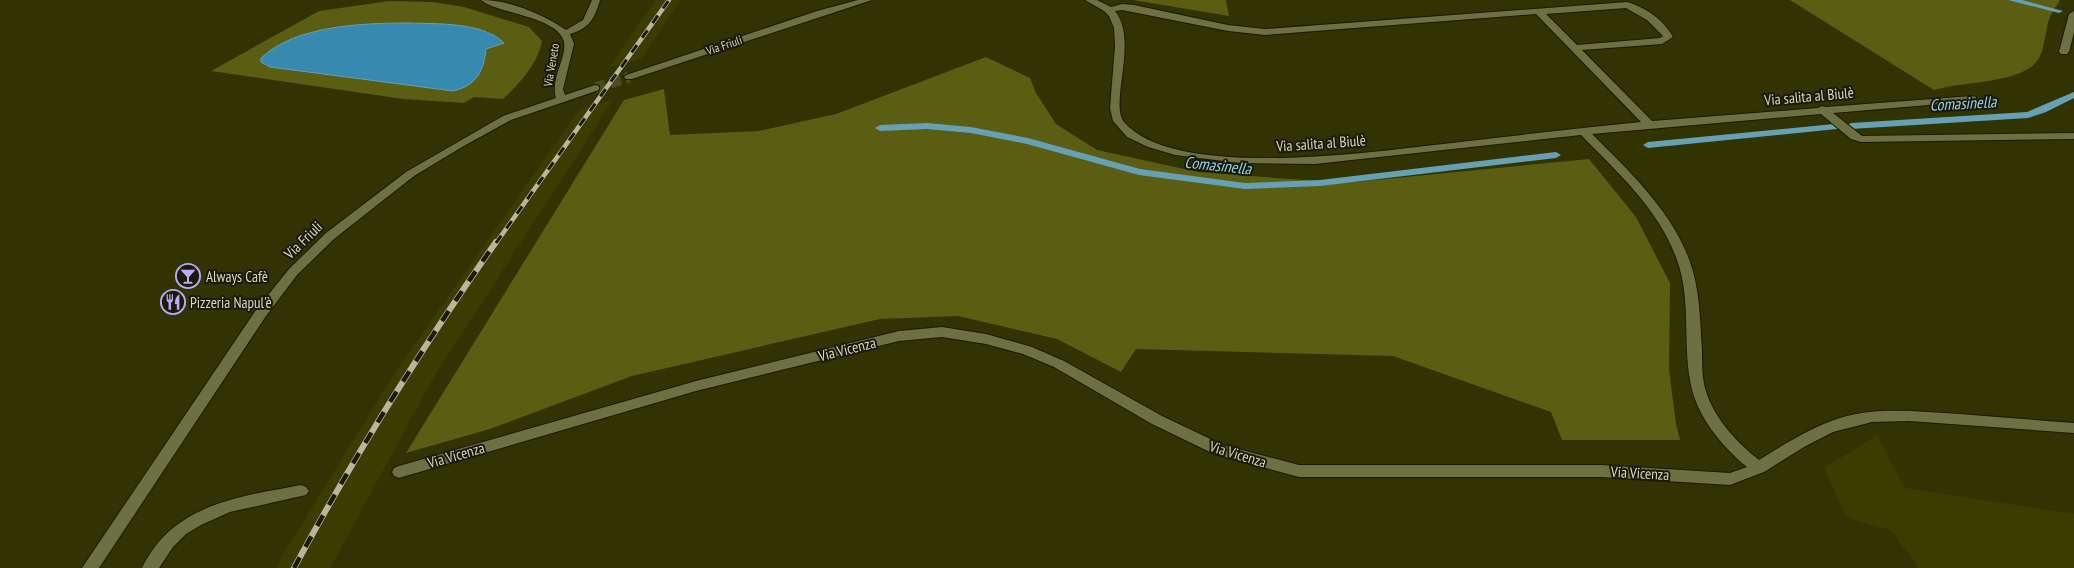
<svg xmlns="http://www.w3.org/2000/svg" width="2074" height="568" viewBox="0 0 2074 568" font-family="'PT Sans Narrow',sans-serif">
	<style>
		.built { fill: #3b3d00 }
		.green { fill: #5a5d12; fill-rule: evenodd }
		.water { fill: #3789b0; stroke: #66a0b4 }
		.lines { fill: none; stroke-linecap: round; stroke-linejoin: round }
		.stream { fill: #66a0b4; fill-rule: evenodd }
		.minor-tunnel { stroke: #4a4c1e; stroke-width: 11; stroke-dasharray: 11 5; stroke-linecap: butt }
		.minor-casing { stroke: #191a00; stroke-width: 2 }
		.minor { fill: #6d7041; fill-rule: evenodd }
		.rail-far1-casing { stroke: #b6b89b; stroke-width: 4.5 }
		.rail-casing { stroke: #b6b89b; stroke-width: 6 }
		.rail-far1 { stroke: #191a07; stroke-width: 3; stroke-dasharray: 9; stroke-linecap: butt }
		.rail { stroke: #191a07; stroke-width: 4.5; stroke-dasharray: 12; stroke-linecap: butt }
		.labels { text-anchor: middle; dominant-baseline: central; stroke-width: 4; stroke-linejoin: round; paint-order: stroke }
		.far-street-label { font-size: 12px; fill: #d5d7be; stroke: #191a07 }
		.street-label { font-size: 15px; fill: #d5d7be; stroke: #191a07 }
		.poi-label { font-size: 15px; fill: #d5d7be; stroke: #191a07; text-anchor: start }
		.water-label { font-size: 16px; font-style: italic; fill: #93d0f0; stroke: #191a07 }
	</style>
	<rect width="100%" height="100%" fill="#313302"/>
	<g class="built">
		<polygon points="656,0 680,0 641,59 609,67"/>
		<polygon points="613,100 435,375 330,568 275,568 392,377 579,110"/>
		<polygon points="1877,435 1905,488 2074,514 2074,568 1919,568 1891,530 1847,518 1824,468"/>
	</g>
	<g class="green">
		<polygon points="1133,0 1226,0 1229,16"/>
		<path d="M1790 0H2060C2056 7 2051 13 2049 20 2045 32 2045 47 2039 58 2025 84 1961 81 1934 90Z"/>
		<path d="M389 1 433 2 464 7 529 27 542 41C538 64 519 84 503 99L474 97 464 103 403 99 211 71 319 11ZM410 23 473 28 489 32 503 42 486 49 482 70 453 91 265 65 266 53C310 27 361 23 410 23Z"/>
		<polygon points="986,57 1030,78 1036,93 1056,124 1097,150 1198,172 1344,183 1589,159 1636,217 1670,283 1669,369 1676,424 1680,440 1562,440 1551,412 1393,356 1136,349 1121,372 1057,339 958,316 880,319 632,376 490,429 406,453 624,100 664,89 670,135 759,131 836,114"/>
	</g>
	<path class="water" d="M410 23C437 24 484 22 504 43L486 49C484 71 476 86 453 91L270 67 261 62V58C296 25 364 23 410 23Z"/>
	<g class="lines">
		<g class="stream">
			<polygon points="2008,0 2022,0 2063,11 2059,13"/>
			<polygon points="2074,92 2074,98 2046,112 2028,118 1851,129 1846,126 1851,123 2027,112"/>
			<polygon points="927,123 971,127 1028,138 1140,169 1245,183 1320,180 1556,152 1561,155 1556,158 1320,186 1245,189 1139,175 1027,144 971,133 927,129 880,131 875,128 880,125"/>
			<polygon points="1834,124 1839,127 1837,129 1648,148 1643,145 1648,142"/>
		</g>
		<polyline class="minor-tunnel" points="595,88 629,77"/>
		<defs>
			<g id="minor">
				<path d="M481 0C510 0 542 14 566 30L583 20 592 0H600C595 18 589 29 570 34L574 44 563 89 565 95 595 85 599 86V90L511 120 462 147 414 176 334 239 297 275 266 316 99 568H82L256 310 289 269 326 233 406 172 503 116 556 98C550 78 567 58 564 42 558 16 497 14 481 0Z"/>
				<polygon points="858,0 872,0 632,79 626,79 624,77 626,75 817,11"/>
				<path d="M1085 0H1097L1111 7 1122 4 1134 5 1228 25 1265 29 1627 2C1645 7 1664 20 1673 37L1662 44 1582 50 1652 121 1818 108 1822 106 1826 107 1972 96 1976 97V101L1833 113 1862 136 2074 133V139L1861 142 1851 139 1821 114 1592 134C1629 171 1670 209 1689 259 1700 288 1700 320 1702 350 1702 361 1702 373 1704 384 1711 415 1735 441 1759 460 1785 444 1811 427 1840 418 1879 406 1920 412 1960 414 1998 417 2036 420 2074 423V433L1909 421 1872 422 1833 432 1804 447 1764 472 1730 485 1601 477H1299L1214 454 1152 424 1054 367 1023 354 986 344 942 337 899 341 696 391 399 478 394 476 392 472 394 468 399 466 696 381 899 331 942 327 986 334 1032 347 1064 361 1162 416 1223 445 1299 465H1601L1730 473 1747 467C1721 446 1695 414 1690 380 1683 340 1691 299 1677 260 1659 209 1617 172 1581 135L1315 164 1240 163 1175 155 1148 147 1127 137 1113 121 1110 108 1115 46 1114 28 1109 16 1104 11ZM1626 8 1647 20 1663 36 1660 38 1577 45 1546 14ZM1122 10 1228 31 1265 35 1536 14 1641 122C1581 128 1520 135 1460 142 1385 150 1177 183 1124 122 1109 104 1139 40 1115 11Z"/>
				<polygon points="2074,11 2074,32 2069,52 2067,54 2061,54 2059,52 2069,14"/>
				<path d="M301 485 306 487 309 491 306 495 230 512 201 525 186 534 173 547 159 568H142C173 504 238 497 301 485Z"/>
			</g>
		</defs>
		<use href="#minor" class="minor-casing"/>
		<use href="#minor" class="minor"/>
		<defs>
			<polyline id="rail-far1" points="496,243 669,0"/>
			<path id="rail" d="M294 568C355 455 422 347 496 242"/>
		</defs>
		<use href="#rail-far1" class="rail-far1-casing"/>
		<use href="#rail" class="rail-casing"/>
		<use href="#rail-far1" class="rail-far1"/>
		<use href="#rail" class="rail"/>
	</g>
	<defs>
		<symbol id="bar-ring" viewBox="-11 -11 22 22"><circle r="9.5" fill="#191a07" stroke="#b9abf7" stroke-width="1.5"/><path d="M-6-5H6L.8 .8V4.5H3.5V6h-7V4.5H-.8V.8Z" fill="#b9abf7"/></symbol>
		<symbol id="restaurant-ring" viewBox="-11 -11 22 22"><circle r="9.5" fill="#191a07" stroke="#b9abf7" stroke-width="1.5"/><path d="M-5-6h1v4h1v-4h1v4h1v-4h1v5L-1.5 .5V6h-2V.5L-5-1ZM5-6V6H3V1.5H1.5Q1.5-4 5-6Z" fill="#b9abf7"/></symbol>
	</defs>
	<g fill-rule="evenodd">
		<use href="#bar-ring" x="174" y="262" width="28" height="28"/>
		<use href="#restaurant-ring" x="159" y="288" width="28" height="28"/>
	</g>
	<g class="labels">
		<g class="far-street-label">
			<text transform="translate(724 45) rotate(-19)">Via Friuli</text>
			<text transform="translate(551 65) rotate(-80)">Via Veneto</text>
		</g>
		<g class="street-label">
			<text transform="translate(1809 96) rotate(-5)">Via salita al Biulè</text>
			<text transform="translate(1321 143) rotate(-4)">Via salita al Biulè</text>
			<text transform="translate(303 240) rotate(-44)">Via Friuli</text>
			<text transform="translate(847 349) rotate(-14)">Via Vicenza</text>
			<text transform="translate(1238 454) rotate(17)">Via Vicenza</text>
			<text transform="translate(456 455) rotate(-16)">Via Vicenza</text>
			<text transform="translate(1640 473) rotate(3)">Via Vicenza</text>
		</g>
		<g class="poi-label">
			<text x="206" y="276">Always Cafè</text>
			<text x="190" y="302">Pizzeria Napul'è</text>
		</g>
		<g class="water-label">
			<text transform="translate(1963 103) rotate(-3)">Comasinella</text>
			<text transform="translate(1218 165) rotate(6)">Comasinella</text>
		</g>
	</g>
</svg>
